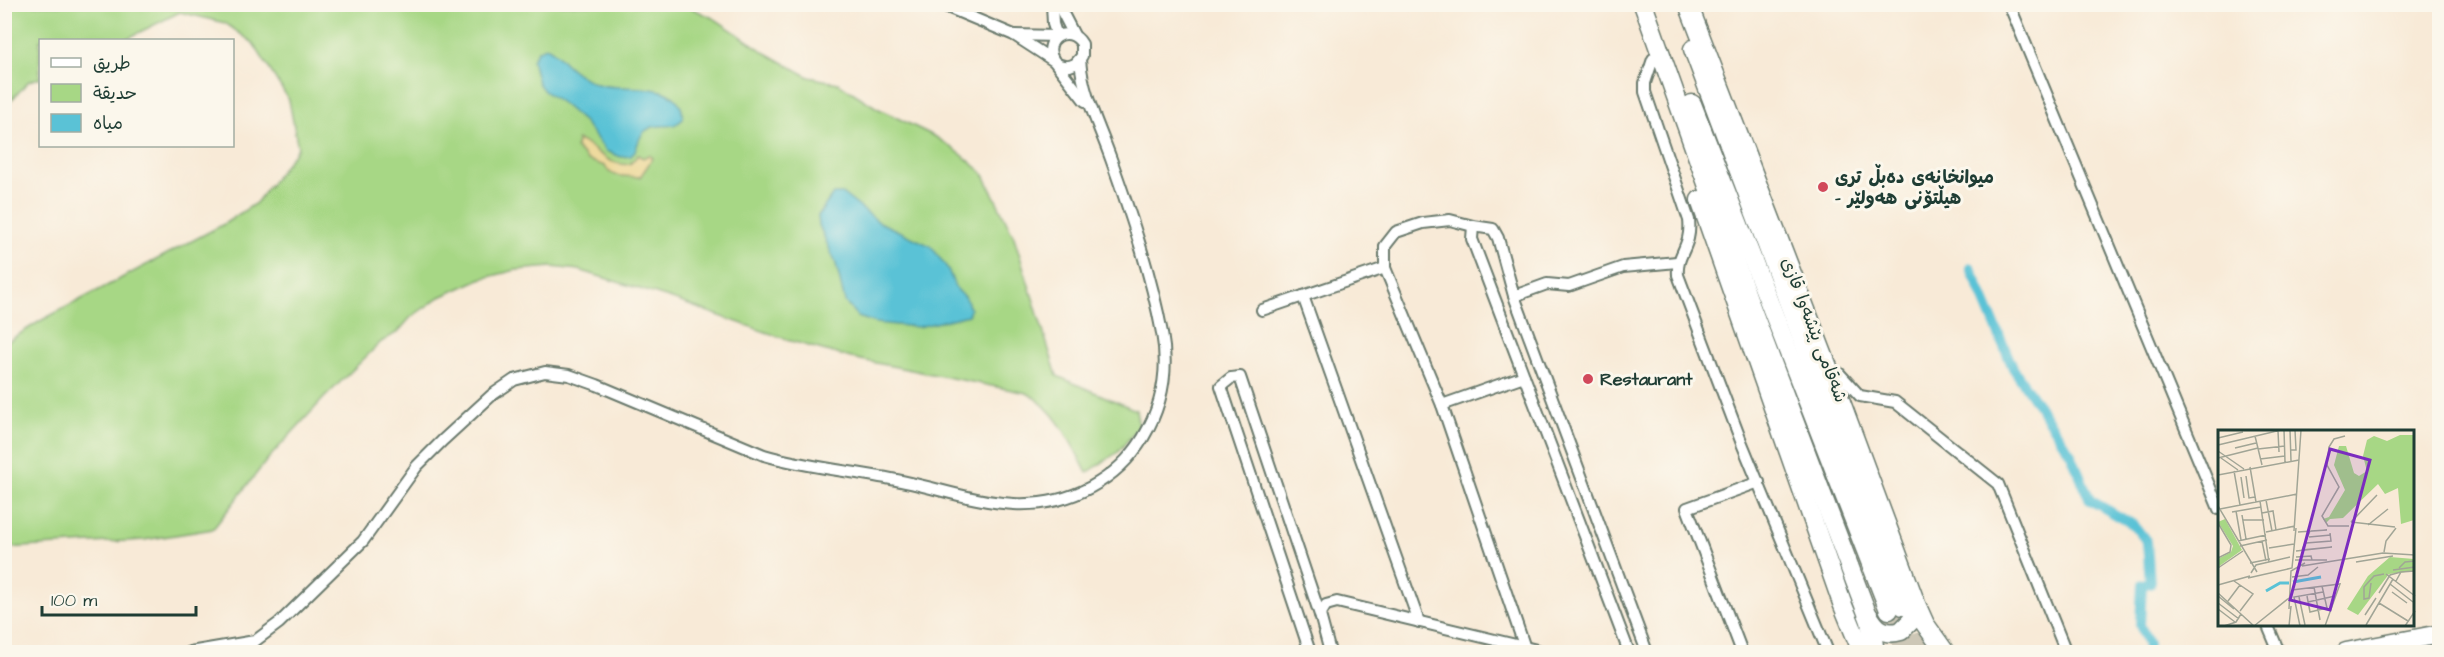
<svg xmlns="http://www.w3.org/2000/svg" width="2444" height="657" viewBox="0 0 2444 657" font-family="'Architects Daughter','Playpen Sans Arabic',sans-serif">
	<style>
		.green { fill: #a7d785; stroke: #638a5c; stroke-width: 1.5 }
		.sand { fill: #eeda9e; stroke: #868c69; stroke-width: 1.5 }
		.water { fill: #5ac2d6; stroke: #3c8085; stroke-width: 1.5 }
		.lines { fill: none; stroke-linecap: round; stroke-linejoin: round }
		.canal { stroke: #5ac2d6; stroke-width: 10 }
		.trunk-tunnel { stroke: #cdc7b6; stroke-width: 18; stroke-dasharray: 18 9; stroke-linecap: butt }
		.minor-casing { stroke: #6b7a6d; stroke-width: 14 }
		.primary-casing { stroke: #6b7a6d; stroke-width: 21 }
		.trunk-casing { stroke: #6b7a6d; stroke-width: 21 }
		.minor { stroke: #fff; stroke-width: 10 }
		.primary { stroke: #fff; stroke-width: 18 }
		.trunk { stroke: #fff; stroke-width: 18 }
		.poi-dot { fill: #d1495b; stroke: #fbf7ec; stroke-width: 2 }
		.labels { text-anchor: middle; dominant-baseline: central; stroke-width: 6; stroke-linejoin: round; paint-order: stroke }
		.poi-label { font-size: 18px; font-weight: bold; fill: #1f3d34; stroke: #fbf7ec; text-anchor: start }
		.street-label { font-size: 18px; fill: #1f3d34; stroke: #fbf7ec }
		.inset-river { fill: none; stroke: #5ac2d6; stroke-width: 3 }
		.inset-road { fill: none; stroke: #a1a596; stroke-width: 1.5 }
		.view { fill: #7b2cbf; fill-opacity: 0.15; stroke: #7b2cbf; stroke-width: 3 }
		.inset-edge { fill: none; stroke: #1f3d34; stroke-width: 3 }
	</style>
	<rect width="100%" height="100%" fill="#fbf7ec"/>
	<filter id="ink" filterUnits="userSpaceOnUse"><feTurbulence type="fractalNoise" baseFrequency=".0167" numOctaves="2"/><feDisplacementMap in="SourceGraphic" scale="12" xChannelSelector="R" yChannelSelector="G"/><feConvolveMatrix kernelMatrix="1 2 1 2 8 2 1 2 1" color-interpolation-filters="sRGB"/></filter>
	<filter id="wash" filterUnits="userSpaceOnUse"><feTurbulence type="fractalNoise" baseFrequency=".008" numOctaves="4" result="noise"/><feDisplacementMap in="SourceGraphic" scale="24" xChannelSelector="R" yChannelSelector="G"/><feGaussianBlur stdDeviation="1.35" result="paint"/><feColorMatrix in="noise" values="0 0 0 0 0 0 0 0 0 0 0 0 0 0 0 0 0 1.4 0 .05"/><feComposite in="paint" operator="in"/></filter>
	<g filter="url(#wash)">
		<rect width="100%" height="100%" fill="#f8ead7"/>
		<path class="green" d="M5 5H685L715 19 766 53 809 77 838 83 877 108 936 137 961 154 983 173 1014 237 1057 376 1136 410 1139 427 1118 452 1087 473C1072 444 1056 409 1027 393L851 358 791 341 672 299 579 270 552 267 516 270 480 279 440 297 411 317 398 332 381 342 324 398 267 460 213 529 144 540 5 548V343L42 320 224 224 256 203 298 148 289 100 253 43 225 23 180 12 124 40H40V78L29 81 5 107Z"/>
		<path class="sand" d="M577 140C595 145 607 168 630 164L638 155 643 158 649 155 653 158 640 177C627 175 612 180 605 166L588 160 576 148Z"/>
		<g class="water">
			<path d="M546 47C556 51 559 58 567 65 575 73 584 78 594 83 616 94 683 74 683 119 673 130 662 123 650 128 636 134 640 148 631 156L621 157 606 151 584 122 562 103 544 91 538 83 532 60 538 50Z"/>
			<polygon points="833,194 843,194 879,222 931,246 948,269 955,287 967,300 970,310 968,315 918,327 876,323 858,317 845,302 836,264 819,225 818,216"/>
		</g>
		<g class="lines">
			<polyline class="canal" points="1971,268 2013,368 2071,454 2090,500 2134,525 2147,542 2150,583 2142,585 2140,625 2148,644 2147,652"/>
		</g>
	</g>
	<g filter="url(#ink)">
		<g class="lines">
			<g class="trunk-tunnel">
				<polyline points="1904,609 1920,652"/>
				<polyline points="1889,610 1905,652"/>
			</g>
			<defs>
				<g id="minor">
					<path d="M940 4 1014 35 1054 61C1060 67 1067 68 1075 64L1082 56V44C1069 22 1040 40 1054 61L1085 101"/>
					<polyline points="1058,4 1074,35"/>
					<polyline points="2009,4 2219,509"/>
					<polyline points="1014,35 1057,36 1053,24 1052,4"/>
					<path d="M1653 59 1645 83V92L1689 220C1692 248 1676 253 1678 275L1741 441 1828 652"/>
					<polyline points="1385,268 1385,246 1396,232 1423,223 1450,220 1473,226"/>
					<polyline points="1303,296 1419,622"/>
					<polyline points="1514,296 1547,284 1569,286 1623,267 1677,262"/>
					<polyline points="1262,310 1385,268 1442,405 1525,648"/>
					<polyline points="1831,369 1839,373 1860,396 1895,402 1998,484 2066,652"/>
					<polyline points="1442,405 1524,376"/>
					<polyline points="2268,626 2279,652"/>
					<path d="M190 652 255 641 279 623 363 541 417 466 443 440 492 395 514 380 545 372 569 375 597 385 764 455C802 466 840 470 880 477 954 488 1018 526 1091 487 1113 475 1130 459 1143 438 1162 406 1169 370 1162 333 1151 274 1131 215 1111 159 1099 125 1083 96 1080 60"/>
					<polyline points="1310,652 1221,386 1231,378 1240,377 1320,615"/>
					<polyline points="1330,652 1320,615 1326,605 1337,602 1545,652"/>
					<polyline points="1629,652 1472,239 1473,226 1493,229 1498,238 1514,296 1647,652"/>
					<polyline points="1742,652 1687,508 1759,482"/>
				</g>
				<polyline id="primary" points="2346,652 2440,634"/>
				<g id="trunk">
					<polyline points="1643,4 1751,307 1870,621 1875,652"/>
					<polyline points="1688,4 1828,367 1916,604 1925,624 1945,652"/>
					<polyline points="1693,49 1903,606"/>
					<polyline points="1692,104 1889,610"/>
					<polyline points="1700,200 1842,603 1862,652"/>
					<path d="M1869 616C1876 629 1885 636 1901 631L1913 619 1912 600"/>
				</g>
			</defs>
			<use href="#minor" class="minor-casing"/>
			<use href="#primary" class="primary-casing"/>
			<use href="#trunk" class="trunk-casing"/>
			<use href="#minor" class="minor"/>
			<use href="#primary" class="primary"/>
			<use href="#trunk" class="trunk"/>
		</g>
	</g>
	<g class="poi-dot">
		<circle cx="1823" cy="187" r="6"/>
		<circle cx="1588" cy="379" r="6"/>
	</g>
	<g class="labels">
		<g class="poi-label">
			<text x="1835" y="177">میوانخانەی دەبڵ تری<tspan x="1835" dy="21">- هیڵتۆنی هەولێر</tspan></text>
			<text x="1600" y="379">Restaurant</text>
		</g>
		<g class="street-label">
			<text transform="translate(1814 330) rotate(69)">شەقامی پێشەوا قازی</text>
		</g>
	</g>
	<g transform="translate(2218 430)">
		<rect width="196" height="196" fill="#f8ead7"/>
		<path d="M182 5H196V90L183 94 180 58 167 64 160 54 125 88 112 89 108 93 105 89 111 87 127 60 116 35 121 16H128L136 43 141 46 149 41 145 26 149 10 156 6 169 11ZM7 89 24 120 0 137V129L13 122 15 116 0 92ZM172 127 196 129V141L171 144 140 185 129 179 150 146Z" fill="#a7d785"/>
		<path class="inset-river" d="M75 152 103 147M48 161 62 153H71"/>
		<path class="inset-road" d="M66 0 67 32M72 0 73 31M60 1 61 22M37 6 44 35M127 6 116 9 111 17 109 35 121 57 104 86 110 96H131M0 8 25 2M0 15 63 0M17 18 38 13M40 19 67 16M72 20H78L77 0M0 21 26 39M0 28 40 18M3 28 20 40M42 29 67 26M32 37 38 72M16 41 22 75M0 45 81 30M28 46 31 68 37 67M23 47 26 68M48 70 54 101M42 71 51 132M0 76 39 142M2 79 79 64M18 81 23 110M14 82 43 77M44 83 55 81 58 100M24 85 28 109M25 90H46M133 92 177 97M133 92 159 65M0 93 13 115 12 122 0 128M150 95 170 79M76 101 83 0M48 102 77 96M80 102 109 100 93 101M91 107 113 105M20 111 48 105M44 111 48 131M88 113 113 111 112 103M22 116 49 110M51 118 76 114M84 120 92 101M78 121 114 117 84 120M166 122 168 111 178 98M78 127 93 126 94 130M77 130H109M138 132 175 126M32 133 52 129M84 136 165 123 197 125M0 138 25 121M181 138 187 132 197 131M175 140 197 137M33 143 38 135 72 127M168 144 197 166M74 147 90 145 100 137M30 148 74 138 78 98M16 151 35 164 22 181M178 151 183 142 197 141M153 153 151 168 146 169V157L156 146 166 144M172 154 195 172M0 155 32 146M96 157 102 190M74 160 122 154 107 196M174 162 189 173M0 163 36 196M161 163 172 145 183 142M0 166 16 179M89 166 92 182 109 178 104 156M81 167 87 195M10 171 22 155M90 172 117 166M0 173 21 189M161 173 190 191M0 179 17 192M71 179 73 141 87 133M147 185 158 168M148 195 175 149M6 196 18 192 23 184M13 196 34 195M36 196 71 168M71 196 73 176M82 196 76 167 105 162M112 196H160M187 196 197 181"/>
		<path class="view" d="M112 19 152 30 112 180 72 170Z"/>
		<rect width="196" height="196" class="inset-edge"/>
	</g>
	<rect width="2444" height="657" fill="none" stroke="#fbf7ec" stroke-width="24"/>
	<rect x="39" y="39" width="195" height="108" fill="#fbf7ec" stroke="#a3ada2" stroke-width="1.5"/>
	<rect x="51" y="58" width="30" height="9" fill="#ffffff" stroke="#a3ada2" stroke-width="1.5"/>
	<text x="93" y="69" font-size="18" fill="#1f3d34">طريق</text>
	<rect x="51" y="84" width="30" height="18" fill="#a7d785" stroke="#a3ada2" stroke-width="1.5"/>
	<text x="93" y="99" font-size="18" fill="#1f3d34">حديقة</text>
	<rect x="51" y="114" width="30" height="18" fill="#5ac2d6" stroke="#a3ada2" stroke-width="1.5"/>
	<text x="93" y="129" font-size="18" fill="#1f3d34">مياه</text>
	<path d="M42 606v9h154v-9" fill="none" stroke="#1f3d34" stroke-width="3"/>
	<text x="51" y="606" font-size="18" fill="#1f3d34" stroke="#fbf7ec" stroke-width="4.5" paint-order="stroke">100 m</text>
</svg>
